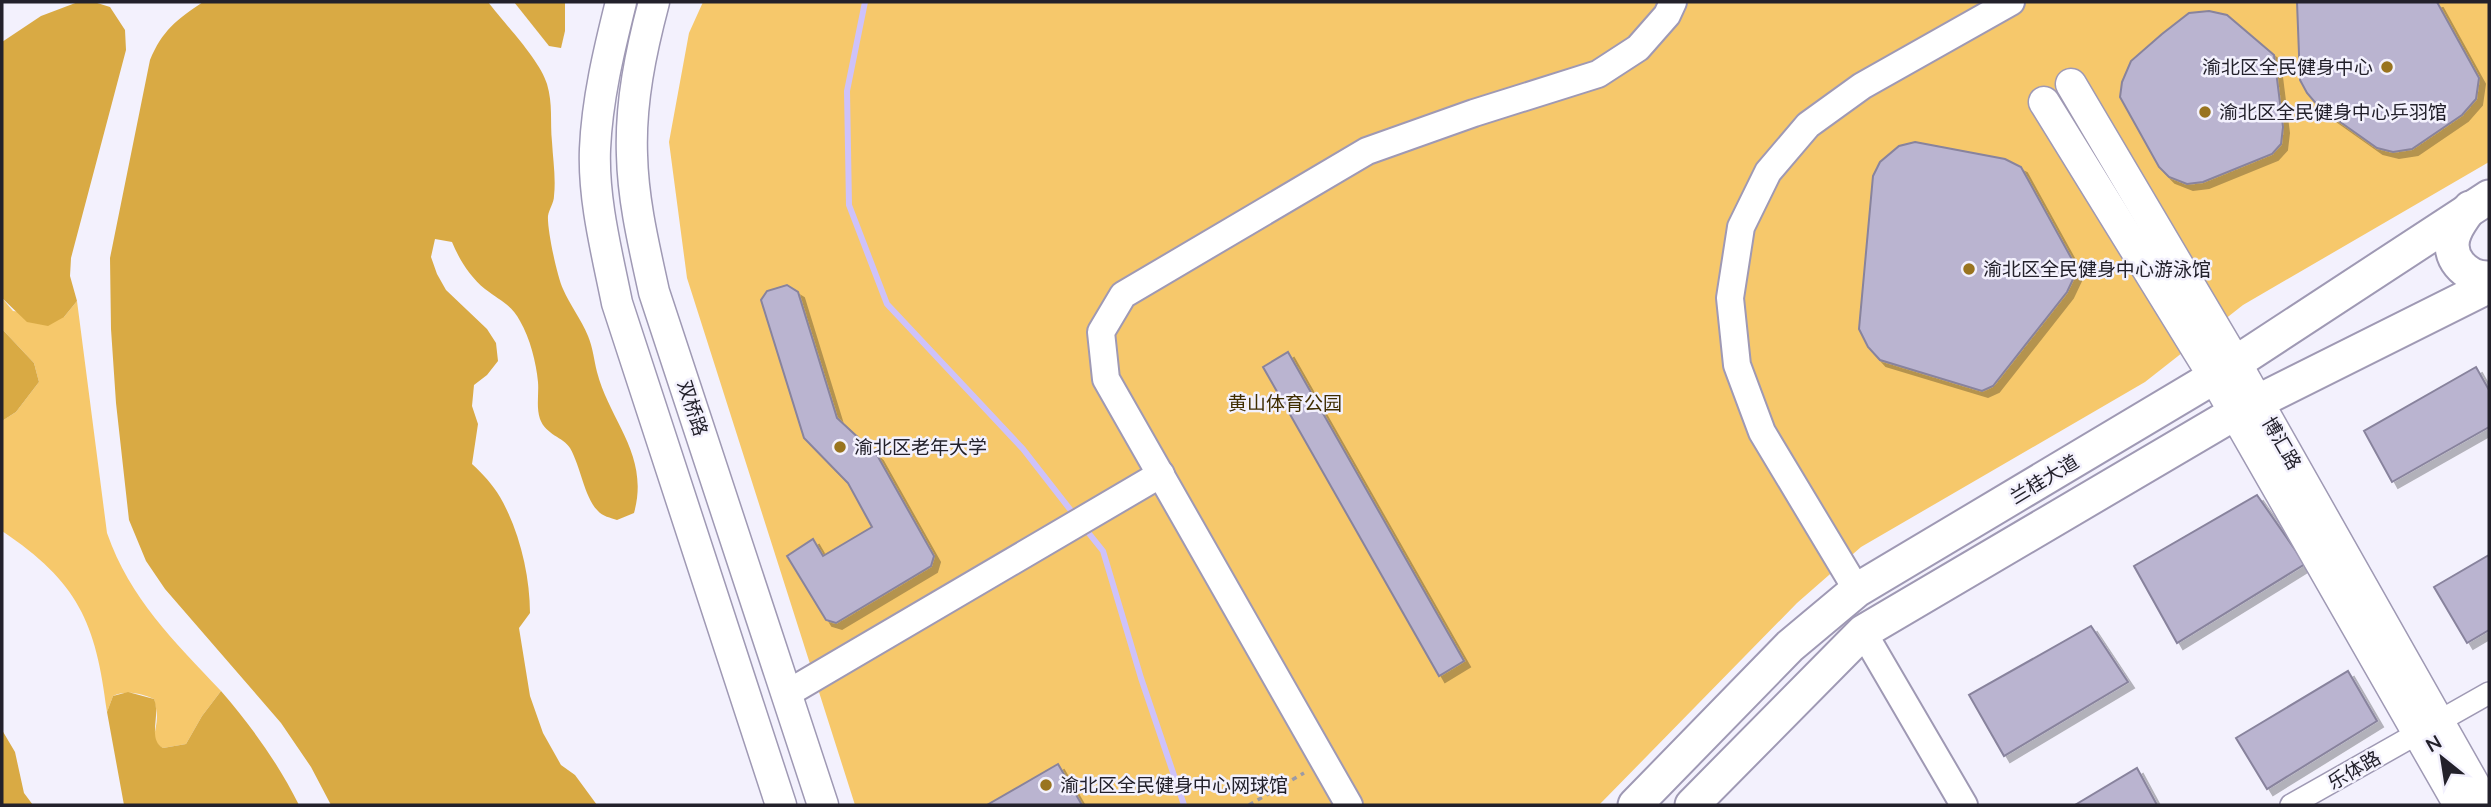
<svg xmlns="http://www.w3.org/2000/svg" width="2491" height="807" viewBox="0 0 2491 807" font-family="Mulish,'Noto Sans SC',sans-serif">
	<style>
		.green { fill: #f6c86b }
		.forest { fill: #d9aa44 }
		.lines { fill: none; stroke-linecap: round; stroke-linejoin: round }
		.stream { stroke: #cec2fa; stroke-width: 6 }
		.building { fill: #bab4d0; stroke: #88839d; stroke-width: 2; filter: url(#shadow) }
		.minor-casing { stroke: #9f99b4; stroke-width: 24 }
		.tertiary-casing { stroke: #9f99b4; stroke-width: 30 }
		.secondary-casing { stroke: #9f99b4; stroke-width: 33 }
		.primary-casing { stroke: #9f99b4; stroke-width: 37 }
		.path { stroke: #9c9aa5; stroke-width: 3.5; stroke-dasharray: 5 5; stroke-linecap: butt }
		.minor { stroke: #fff; stroke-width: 21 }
		.tertiary { stroke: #fff; stroke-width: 26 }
		.secondary { stroke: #fff; stroke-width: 30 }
		.primary { stroke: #fff; stroke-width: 33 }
		.poi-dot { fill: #99741f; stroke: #f3f1fd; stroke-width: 2.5 }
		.labels { text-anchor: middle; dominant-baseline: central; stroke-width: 5; stroke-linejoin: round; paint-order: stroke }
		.poi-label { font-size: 19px; fill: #23212b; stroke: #f3f1fd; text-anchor: start }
		.park-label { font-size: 19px; fill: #3f2d00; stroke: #f3f1fd }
		.street-label { font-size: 19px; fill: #23212b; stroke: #f3f1fd }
	</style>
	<defs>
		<filter id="shadow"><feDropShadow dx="6" dy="6" stdDeviation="0" flood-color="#0004"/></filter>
	</defs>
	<rect width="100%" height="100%" fill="#f3f1fd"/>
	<g class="green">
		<polygon points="703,2 2489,2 2489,162 2243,305 2145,382 1861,547 1797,603 1599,805 855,805 687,278 669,142 689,33"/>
		<path d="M2 298 13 311 64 317 77 301 107 533C130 599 174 641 221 691L202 716 186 744 163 748C149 740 157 730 157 717 157 711 155 705 154 699 141 693 125 690 113 696L107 712C96 622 78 582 2 531V421L16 412 39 382 34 363 2 329Z"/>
	</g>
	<g class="forest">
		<polygon points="78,2 94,2 110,7 125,30 126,50 71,258 70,276 77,301 64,317 48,326 27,322 2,298 2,42 41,16"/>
		<path d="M203 2H488C504 23 540 60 547 84 553 104 550 122 552 142 553 160 556 178 554 196 554 203 549 209 548 216 547 229 557 276 563 289 570 305 581 319 588 336 593 348 594 360 597 372 610 422 650 455 634 513L617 520C611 518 602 516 598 511 584 497 581 467 570 448 563 437 546 435 540 419 536 407 539 394 538 382 536 362 530 338 520 321 511 304 499 300 485 289 470 277 459 259 452 242L435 239 431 257 437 274 446 290 487 329 496 343 498 361 487 375 474 385 472 406 478 424 472 464C483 474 493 485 500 497 519 530 530 575 530 613L519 628 530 696 543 733 561 765 575 775 597 805H331L311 767 281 723 165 589 146 561 129 520 116 403 111 329 110 258 150 60C162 31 177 19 203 2Z"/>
		<polygon points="514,2 565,2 565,31 561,48 549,46"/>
		<polygon points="2,329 34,363 39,382 16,412 2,421"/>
		<path d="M221 691C252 727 278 763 299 805H124L107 712 113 696 128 692 154 699C161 716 147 739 163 748L186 744 202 716Z"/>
		<polygon points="2,730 15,752 24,793 33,805 2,805"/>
	</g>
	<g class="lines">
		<g class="stream">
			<polyline points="865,2 847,91 849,205 887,304 1023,449 1076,517"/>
			<polyline points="1083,526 1103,551 1141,678 1184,805"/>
		</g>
	</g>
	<g class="building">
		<polygon points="2297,2 2437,2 2479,78 2476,99 2462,115 2412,149 2393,152 2377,148 2319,107 2307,93 2300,80"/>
		<polygon points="2209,11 2227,15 2274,55 2283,127 2281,144 2272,154 2203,182 2187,184 2169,177 2159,167 2120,97 2122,82 2131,61 2162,34 2189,13"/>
		<polygon points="1915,142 2005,159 2021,167 2074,263 2075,275 2067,292 1993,386 1982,391 1880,360 1868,347 1859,329 1873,176 1880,162 1899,146"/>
		<polygon points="787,285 798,292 837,418 877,455 934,556 931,566 836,623 826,620 787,556 813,539 823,556 872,527 848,483 804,438 761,300 767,291"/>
		<polygon points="1288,352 1464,661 1439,676 1263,367"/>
		<polygon points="2476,367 2489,390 2489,427 2392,482 2364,431"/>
		<polygon points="2257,495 2305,564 2177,643 2134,566"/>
		<polygon points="2489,555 2489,630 2467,643 2434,587"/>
		<polygon points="2091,626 2128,682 2004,756 1969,695"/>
		<polygon points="2348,671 2377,721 2267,789 2236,738"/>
		<polygon points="1058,764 1082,805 987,805"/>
		<polygon points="2137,768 2157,805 2075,805"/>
	</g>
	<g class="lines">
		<defs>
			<polyline id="minor" points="2291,805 2489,693"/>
			<g id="tertiary">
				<polyline points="1857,590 1762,432 1737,365 1730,298 1741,227 1768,172 1808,125 1862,86 2011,2"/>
				<polyline points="1863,632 1964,805"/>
				<polyline points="788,693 1161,474"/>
				<polyline points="1349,805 1106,379 1101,332 1123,295 1367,151 1474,113 1598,74 1638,48 1667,15 1673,2"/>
			</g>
			<g id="secondary">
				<path d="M621 2C609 50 597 100 595 149 593 200 607 253 617 303L781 805"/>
				<path d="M654 2C641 51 630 103 632 155 633 201 644 246 654 292L823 805"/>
				<polyline points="2071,84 2236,363 2486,805"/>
				<polyline points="2044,102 2214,377 2459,805"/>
			</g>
			<g id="primary">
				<path d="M2470 208C2465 215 2458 224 2455 232 2444 256 2466 279 2489 278"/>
				<polyline points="1635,805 1790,646 1857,590 2214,377 2489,197"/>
				<polyline points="1692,805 1863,632 2235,413 2489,286"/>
			</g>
		</defs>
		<use href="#minor" class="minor-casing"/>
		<use href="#tertiary" class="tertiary-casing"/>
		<use href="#secondary" class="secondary-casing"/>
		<use href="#primary" class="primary-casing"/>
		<polyline class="path" points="1249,805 1304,773"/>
		<use href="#minor" class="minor"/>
		<use href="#tertiary" class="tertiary"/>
		<use href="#secondary" class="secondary"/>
		<use href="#primary" class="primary"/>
	</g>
	<g class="poi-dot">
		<circle cx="2387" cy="67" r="7"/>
		<circle cx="2205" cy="112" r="7"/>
		<circle cx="1969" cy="269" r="7"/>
		<circle cx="840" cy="447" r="7"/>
		<circle cx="1046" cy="785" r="7"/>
	</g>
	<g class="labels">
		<g class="poi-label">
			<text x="2373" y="67" text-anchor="end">渝北区全民健身中心</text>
			<text x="2219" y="112">渝北区全民健身中心乒羽馆</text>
			<text x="1983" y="269">渝北区全民健身中心游泳馆</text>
			<text x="854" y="447">渝北区老年大学</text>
			<text x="1060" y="785">渝北区全民健身中心网球馆</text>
		</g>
		<g class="park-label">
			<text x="1285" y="403">黄山体育公园</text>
		</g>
		<g class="street-label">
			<text transform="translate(693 408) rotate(72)">双桥路</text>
			<text transform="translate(2282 443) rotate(60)">博汇路</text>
			<text transform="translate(2044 479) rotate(-31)">兰桂大道</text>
			<text transform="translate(2354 770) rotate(-30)">乐体路</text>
		</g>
	</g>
	<rect width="2491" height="807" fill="none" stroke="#23212b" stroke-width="7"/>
	<g transform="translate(2442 758) rotate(330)" stroke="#f3f1fd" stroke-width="5" paint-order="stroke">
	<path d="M0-5L12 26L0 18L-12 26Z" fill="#23212b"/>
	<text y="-10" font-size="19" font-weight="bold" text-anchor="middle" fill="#23212b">N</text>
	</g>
</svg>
